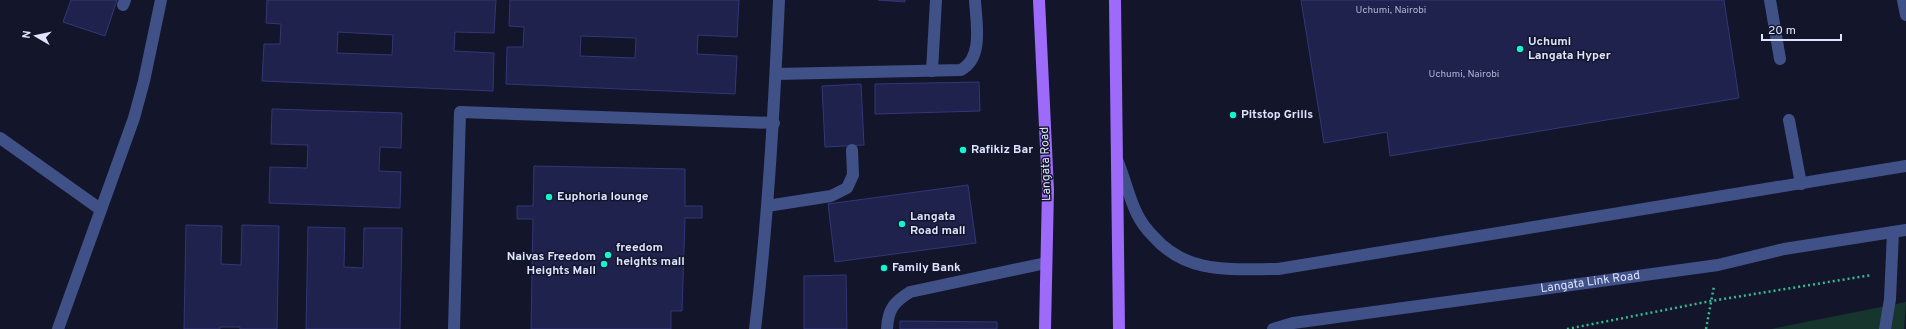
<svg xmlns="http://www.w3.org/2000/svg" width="1906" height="329" viewBox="0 0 1906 329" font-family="Overpass,sans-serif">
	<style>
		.green { fill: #16352c }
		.building { fill: #1f224c; stroke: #323777; fill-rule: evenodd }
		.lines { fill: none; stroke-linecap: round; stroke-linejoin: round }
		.path { stroke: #37ba8e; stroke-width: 2.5; stroke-dasharray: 2 3; stroke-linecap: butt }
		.minor { stroke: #405188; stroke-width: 12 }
		.major { stroke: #9d6af9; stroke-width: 12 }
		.poi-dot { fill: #13f5cf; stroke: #13152b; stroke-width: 1.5 }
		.labels { text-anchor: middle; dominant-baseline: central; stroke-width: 3; stroke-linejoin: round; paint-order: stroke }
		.number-label { font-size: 10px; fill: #aeb3d2 }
		.poi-label { font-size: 12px; font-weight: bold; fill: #dee3fe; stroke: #13152b; text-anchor: start }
		.street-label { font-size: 12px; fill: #dee3fe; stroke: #13152b }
	</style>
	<rect width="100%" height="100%" fill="#13152b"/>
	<polygon class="green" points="1906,302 1904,329 1771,329"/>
	<g class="building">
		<polygon points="71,0 117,0 105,36 63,22"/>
		<path d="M267 0H496L494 33 455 32 454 51 494 53 493 91 262 81 264 44H280L281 24 266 23ZM338 32 393 35 392 55 337 53Z"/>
		<path d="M510 0H739L737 37 698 35 697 54 737 56 735 94 506 84 507 47H523L524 27 509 26ZM581 36 636 38 635 58 580 56Z"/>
		<polygon points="878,0 905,0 905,2"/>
		<polygon points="1301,0 1724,0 1739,98 1390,156 1387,132 1324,143"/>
		<polygon points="979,82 980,111 875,114 875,84"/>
		<polygon points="861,84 864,145 825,147 822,86"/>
		<polygon points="272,109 402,113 401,148 380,147 379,171 401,172 400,208 269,203 270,167 307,168 308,145 271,144"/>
		<polygon points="534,166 685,169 685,206 702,206 702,218 685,218 682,311 671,311 671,329 531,329 533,219 517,219 517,206 533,206"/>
		<polygon points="968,185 976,243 835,262 828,204"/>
		<polygon points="186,225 222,226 221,264 241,265 242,225 279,226 277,329 240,329 240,327 220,327 220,329 184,329"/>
		<polygon points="308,227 345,228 344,267 363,268 364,228 402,228 400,329 306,329"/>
		<polygon points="846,275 847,329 804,329 804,276"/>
		<polygon points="900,321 997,322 997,329 900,329"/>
	</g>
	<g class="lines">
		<g class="path">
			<polyline points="1567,329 1711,301 1872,275"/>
			<polyline points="1706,329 1714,286"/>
		</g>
		<g class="minor">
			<polyline points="1770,0 1780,59"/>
			<polyline points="1903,0 1906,15"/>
			<polyline points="123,5 125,0"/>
			<polyline points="932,71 936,0"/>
			<path d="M776 74 961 70C984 58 976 22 975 0"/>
			<polyline points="1789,120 1801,184"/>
			<polyline points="0,138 100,209"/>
			<path d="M1118 162C1125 179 1129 198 1137 214 1141 222 1147 230 1153 236 1187 275 1231 269 1278 269L1906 166"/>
			<polyline points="767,206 831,196 847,188 853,175 852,150"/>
			<polyline points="58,329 134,118 144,81 161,0"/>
			<polyline points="454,329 460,112 774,123"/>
			<path d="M755 329C768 220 774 110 779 0"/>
			<path d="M887 329C888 309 894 302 910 292L1046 263"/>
			<path id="s1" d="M1273 329 1293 323 1718 265 1784 249 1906 230"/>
			<polyline points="1885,329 1890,299 1893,232"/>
		</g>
		<g class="major">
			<polyline points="1039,0 1048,190 1045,329"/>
			<polyline points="1115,0 1119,329"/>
		</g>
	</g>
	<g class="poi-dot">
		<circle cx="1520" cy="49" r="4"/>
		<circle cx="1233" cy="115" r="4"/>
		<circle cx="963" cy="150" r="4"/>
		<circle cx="549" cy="197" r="4"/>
		<circle cx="902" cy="224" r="4"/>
		<circle cx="608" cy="255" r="4"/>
		<circle cx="604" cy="264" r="4"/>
		<circle cx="884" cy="268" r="4"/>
	</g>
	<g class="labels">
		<g class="number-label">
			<text x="1391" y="10">Uchumi, Nairobi</text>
			<text x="1464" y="74">Uchumi, Nairobi</text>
		</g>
		<g class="poi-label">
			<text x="1528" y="42">Uchumi<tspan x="1528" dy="14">Langata Hyper</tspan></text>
			<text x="1241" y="115">Pitstop Grills</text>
			<text x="971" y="150">Rafikiz Bar</text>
			<text x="557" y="197">Euphoria lounge</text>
			<text x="910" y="217">Langata<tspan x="910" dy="14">Road mall</tspan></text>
			<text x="616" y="248">freedom<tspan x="616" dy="14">heights mall</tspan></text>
			<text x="596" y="257" text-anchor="end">Naivas Freedom<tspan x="596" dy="14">Heights Mall</tspan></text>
			<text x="892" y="268">Family Bank</text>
		</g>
		<g class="street-label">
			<text transform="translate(1046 164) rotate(-92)">Langata Road</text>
			<text stroke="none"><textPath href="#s1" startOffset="321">Langata Link Road</textPath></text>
		</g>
	</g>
	<g transform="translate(36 36) rotate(279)" stroke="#13152b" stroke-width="3" paint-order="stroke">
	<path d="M0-3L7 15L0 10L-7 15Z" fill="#dee3fe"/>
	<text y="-6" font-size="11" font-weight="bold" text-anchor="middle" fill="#dee3fe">N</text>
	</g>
	<path d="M1762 34v6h79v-6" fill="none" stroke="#dee3fe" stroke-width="2"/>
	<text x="1768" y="34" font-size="12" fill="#dee3fe" stroke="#13152b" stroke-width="3" paint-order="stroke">20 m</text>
</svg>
